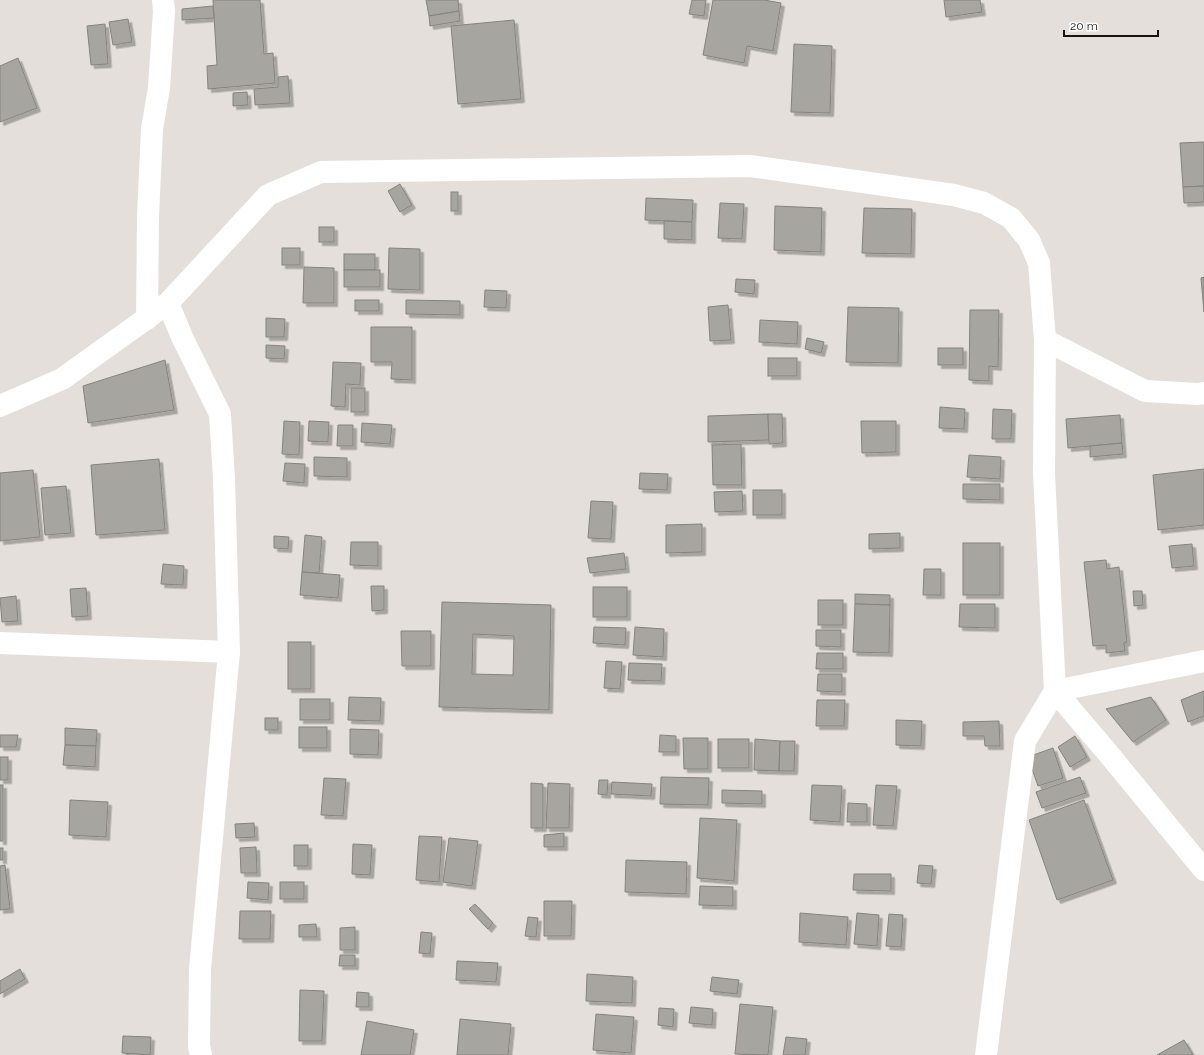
<svg xmlns="http://www.w3.org/2000/svg" width="1204" height="1055" viewBox="0 0 1204 1055" font-family="Raleway,sans-serif">
	<style>
		.building { fill: #a6a59f; stroke: #84837d; fill-rule: evenodd; filter: url(#shadow) }
		.lines { fill: none; stroke-linecap: round; stroke-linejoin: round }
		.minor { stroke: #fff; stroke-width: 22 }
	</style>
	<defs>
		<filter id="shadow"><feDropShadow dx="3.5" dy="3.5" stdDeviation="0" flood-color="#0004"/></filter>
	</defs>
	<rect width="100%" height="100%" fill="#e4dfda"/>
	<g class="building">
		<polygon points="213,0 260,0 264,54 273,53 275,83 208,89 207,66 217,65"/>
		<polygon points="426,0 458,0 459,11 429,16"/>
		<polygon points="692,0 706,0 704,16 689,14"/>
		<polygon points="713,0 764,0 781,3 773,51 747,46 744,63 703,55"/>
		<polygon points="944,0 980,0 982,12 946,17"/>
		<polygon points="213,6 214,18 182,20 182,9"/>
		<polygon points="459,11 460,21 430,26 429,16"/>
		<polygon points="128,19 132,42 113,45 109,22"/>
		<polygon points="514,20 521,99 458,104 451,26"/>
		<polygon points="105,24 108,64 91,65 87,26"/>
		<polygon points="794,44 832,46 830,113 791,112"/>
		<polygon points="18,58 37,108 0,122 0,66"/>
		<polygon points="288,76 290,103 255,105 254,89 278,87 278,77"/>
		<polygon points="247,92 248,105 233,106 233,93"/>
		<polygon points="1204,142 1204,186 1183,187 1180,143"/>
		<polygon points="400,184 412,205 400,212 388,191"/>
		<polygon points="1204,186 1204,202 1184,203 1183,187"/>
		<rect x="451" y="192" width="7" height="19"/>
		<polygon points="646,198 693,200 692,222 645,220"/>
		<polygon points="720,203 744,204 742,239 718,238"/>
		<polygon points="775,206 822,208 821,252 774,250"/>
		<polygon points="864,208 912,209 911,254 862,253"/>
		<polygon points="664,221 692,222 692,240 664,239"/>
		<rect x="319" y="227" width="15" height="15"/>
		<rect x="282" y="248" width="18" height="17"/>
		<polygon points="389,248 420,249 420,290 388,289"/>
		<rect x="344" y="254" width="31" height="16"/>
		<polygon points="304,267 334,268 334,303 303,303"/>
		<rect x="344" y="270" width="36" height="17"/>
		<polygon points="1204,277 1204,312 1201,278"/>
		<polygon points="736,279 755,280 754,294 735,292"/>
		<polygon points="485,290 507,291 506,308 484,307"/>
		<rect x="355" y="300" width="24" height="11"/>
		<polygon points="406,300 460,301 460,315 406,314"/>
		<polygon points="728,305 731,340 710,341 708,307"/>
		<polygon points="848,307 899,308 898,363 846,362"/>
		<polygon points="970,310 999,310 998,367 989,366 989,381 969,380"/>
		<polygon points="266,318 285,319 284,337 266,337"/>
		<polygon points="760,320 798,322 797,344 759,342"/>
		<polygon points="371,327 412,327 412,380 391,379 392,362 371,362"/>
		<polygon points="807,338 824,342 821,353 805,349"/>
		<polygon points="266,345 285,346 284,359 266,358"/>
		<rect x="938" y="348" width="25" height="17"/>
		<rect x="768" y="358" width="29" height="18"/>
		<polygon points="165,360 174,410 88,423 83,386"/>
		<polygon points="333,362 361,363 360,385 346,384 345,407 331,406"/>
		<rect x="351" y="388" width="14" height="24"/>
		<polygon points="940,407 965,409 964,429 939,428"/>
		<polygon points="993,409 1012,410 1011,439 992,439"/>
		<polygon points="768,414 769,440 708,442 708,416"/>
		<polygon points="768,414 782,414 783,443 769,444"/>
		<polygon points="1120,415 1122,443 1068,448 1066,419"/>
		<polygon points="284,421 300,422 299,455 282,454"/>
		<polygon points="309,421 329,422 328,442 308,441"/>
		<polygon points="861,421 896,421 896,452 862,453"/>
		<polygon points="362,423 392,425 390,444 361,442"/>
		<polygon points="338,425 353,425 353,446 337,446"/>
		<polygon points="1122,443 1123,454 1090,457 1090,446"/>
		<polygon points="741,444 742,485 713,485 712,445"/>
		<polygon points="969,455 1001,457 1000,479 967,477"/>
		<polygon points="314,457 347,458 347,477 314,476"/>
		<polygon points="159,459 165,530 96,535 91,465"/>
		<polygon points="285,463 305,464 304,483 283,481"/>
		<polygon points="1204,469 1204,525 1158,530 1153,475"/>
		<polygon points="33,470 40,537 0,541 0,473"/>
		<polygon points="640,473 668,474 667,490 639,489"/>
		<polygon points="963,484 1000,484 1000,500 963,499"/>
		<polygon points="66,486 71,533 45,535 41,488"/>
		<rect x="753" y="490" width="29" height="25"/>
		<polygon points="742,491 743,511 715,512 714,492"/>
		<polygon points="591,501 613,502 611,539 588,538"/>
		<polygon points="702,524 702,552 666,553 666,525"/>
		<polygon points="900,533 900,548 869,549 869,534"/>
		<polygon points="305,535 322,537 319,573 302,572"/>
		<polygon points="274,536 289,537 288,549 274,548"/>
		<polygon points="351,542 378,542 378,566 350,565"/>
		<rect x="963" y="543" width="37" height="52"/>
		<polygon points="1192,544 1194,566 1172,568 1169,546"/>
		<polygon points="624,553 626,569 590,573 587,558"/>
		<polygon points="1106,560 1107,569 1119,567 1127,642 1124,643 1125,651 1106,653 1106,645 1093,646 1084,562"/>
		<polygon points="163,564 184,566 183,585 161,584"/>
		<polygon points="924,569 941,569 941,595 923,595"/>
		<polygon points="302,572 340,575 338,598 300,595"/>
		<polygon points="371,586 384,586 384,610 372,611"/>
		<rect x="593" y="587" width="34" height="30"/>
		<polygon points="86,588 88,616 72,617 70,589"/>
		<polygon points="1133,591 1142,591 1143,605 1134,606"/>
		<polygon points="855,594 890,595 890,605 855,604"/>
		<polygon points="16,596 18,621 2,622 0,598"/>
		<rect x="818" y="600" width="25" height="25"/>
		<path d="M442 602 551 605 549 710 439 707ZM473 634 514 636 513 675 472 674Z"/>
		<polygon points="855,604 890,605 889,653 853,652"/>
		<polygon points="960,604 995,604 995,628 959,627"/>
		<polygon points="594,627 626,628 625,645 593,643"/>
		<polygon points="635,627 664,629 663,657 633,655"/>
		<polygon points="816,630 841,630 841,647 816,646"/>
		<polygon points="401,631 431,631 431,666 402,666"/>
		<rect x="288" y="642" width="23" height="47"/>
		<polygon points="817,653 843,653 843,669 816,669"/>
		<polygon points="606,661 622,662 620,689 604,688"/>
		<polygon points="629,663 662,664 661,681 628,680"/>
		<polygon points="818,674 842,674 842,692 817,691"/>
		<polygon points="1204,691 1204,716 1188,722 1181,700"/>
		<polygon points="349,697 381,698 380,721 348,720"/>
		<polygon points="1151,697 1166,720 1133,742 1106,709"/>
		<rect x="300" y="699" width="30" height="21"/>
		<polygon points="817,700 845,700 844,726 816,726"/>
		<rect x="265" y="718" width="13" height="12"/>
		<polygon points="896,720 922,721 921,746 896,745"/>
		<polygon points="999,721 1000,746 985,746 984,736 963,736 963,722"/>
		<rect x="299" y="727" width="28" height="21"/>
		<polygon points="65,728 97,730 96,746 65,745"/>
		<polygon points="350,729 379,730 378,755 350,754"/>
		<polygon points="0,735 18,735 16,747 0,747"/>
		<polygon points="660,735 676,736 676,752 659,752"/>
		<polygon points="1075,736 1087,757 1070,767 1058,747"/>
		<polygon points="683,738 708,738 708,769 684,769"/>
		<rect x="718" y="739" width="31" height="29"/>
		<polygon points="755,739 780,741 779,771 754,770"/>
		<polygon points="780,741 795,741 794,771 779,771"/>
		<polygon points="65,745 96,746 95,767 63,765"/>
		<polygon points="1053,748 1063,778 1038,786 1028,757"/>
		<rect x="0" y="757" width="8" height="23"/>
		<polygon points="661,777 709,778 708,805 660,804"/>
		<polygon points="1080,777 1086,793 1042,808 1036,792"/>
		<polygon points="324,778 346,779 343,816 321,815"/>
		<polygon points="599,780 608,780 607,795 598,794"/>
		<polygon points="612,782 652,784 651,796 611,794"/>
		<polygon points="531,783 543,784 543,828 531,828"/>
		<polygon points="548,783 570,784 569,828 546,828"/>
		<rect x="0" y="785" width="3" height="56"/>
		<polygon points="812,785 842,786 840,822 810,820"/>
		<polygon points="876,785 897,786 893,826 873,825"/>
		<polygon points="722,790 762,791 762,804 722,803"/>
		<polygon points="70,800 108,802 106,837 69,835"/>
		<polygon points="1084,800 1113,880 1057,900 1029,820"/>
		<polygon points="848,803 867,804 867,822 847,822"/>
		<polygon points="700,818 737,820 734,881 697,878"/>
		<polygon points="254,823 255,837 236,838 235,824"/>
		<polygon points="564,833 564,847 544,847 544,835"/>
		<polygon points="419,836 442,837 439,882 416,880"/>
		<polygon points="449,838 478,841 472,886 443,882"/>
		<polygon points="353,844 372,845 370,875 352,874"/>
		<rect x="294" y="845" width="14" height="21"/>
		<polygon points="256,847 257,873 241,873 240,848"/>
		<rect x="0" y="848" width="3" height="12"/>
		<polygon points="626,860 687,862 686,894 625,892"/>
		<polygon points="5,865 10,909 0,910 0,866"/>
		<polygon points="919,865 933,866 931,884 917,883"/>
		<polygon points="854,874 891,874 891,891 853,890"/>
		<polygon points="248,882 269,883 268,900 247,898"/>
		<rect x="280" y="882" width="24" height="17"/>
		<polygon points="700,886 733,887 733,906 699,905"/>
		<polygon points="544,901 572,901 571,936 544,936"/>
		<polygon points="475,904 493,923 488,929 469,909"/>
		<polygon points="240,911 271,911 270,939 239,939"/>
		<polygon points="800,913 848,917 846,945 799,942"/>
		<polygon points="857,913 879,915 877,946 854,944"/>
		<polygon points="889,914 903,915 901,947 886,946"/>
		<polygon points="528,917 538,918 536,937 525,936"/>
		<polygon points="316,924 317,937 299,937 299,925"/>
		<polygon points="355,927 355,950 340,950 340,928"/>
		<polygon points="421,932 432,933 430,954 419,953"/>
		<polygon points="340,955 355,955 355,966 339,966"/>
		<polygon points="457,961 498,963 496,982 456,980"/>
		<polygon points="20,969 25,979 0,994 0,981"/>
		<polygon points="587,974 633,977 632,1003 586,1001"/>
		<polygon points="712,977 739,980 737,994 710,991"/>
		<polygon points="300,990 324,991 322,1041 299,1041"/>
		<polygon points="357,992 369,993 369,1007 356,1007"/>
		<polygon points="740,1004 773,1007 768,1055 735,1054"/>
		<polygon points="691,1007 713,1009 712,1025 689,1023"/>
		<polygon points="659,1008 674,1009 673,1027 658,1025"/>
		<polygon points="596,1014 634,1017 631,1053 593,1050"/>
		<polygon points="460,1019 511,1024 508,1055 457,1055"/>
		<polygon points="367,1021 414,1030 410,1055 361,1055"/>
		<polygon points="123,1036 151,1037 150,1055 122,1053"/>
		<polygon points="786,1037 807,1039 805,1055 783,1055"/>
		<polygon points="1184,1040 1193,1055 1157,1055"/>
	</g>
	<g class="lines">
		<g class="minor">
			<polyline points="168,303 182,337 220,414 224,479 229,652 200,969 199,1046 201,1055"/>
			<polyline points="147,319 148,217 152,129 159,88 164,11 163,0"/>
			<polyline points="1045,340 1145,391 1198,394 1204,393"/>
			<polyline points="0,406 62,379 168,303 268,195 321,172 750,166 954,195 984,203 1011,218 1029,240 1039,263 1045,340 1044,474 1055,691 1025,741 986,1055"/>
			<polyline points="0,643 229,652"/>
			<polyline points="1055,691 1107,752 1204,870"/>
			<polyline points="1055,691 1204,661"/>
		</g>
	</g>
	<path d="M1064 30v6h94v-6" fill="none" stroke="#161413" stroke-width="2"/>
	<text x="1070" y="30" font-size="12" fill="#161413" stroke="#ffffff" stroke-width="3" paint-order="stroke">20 m</text>
</svg>
